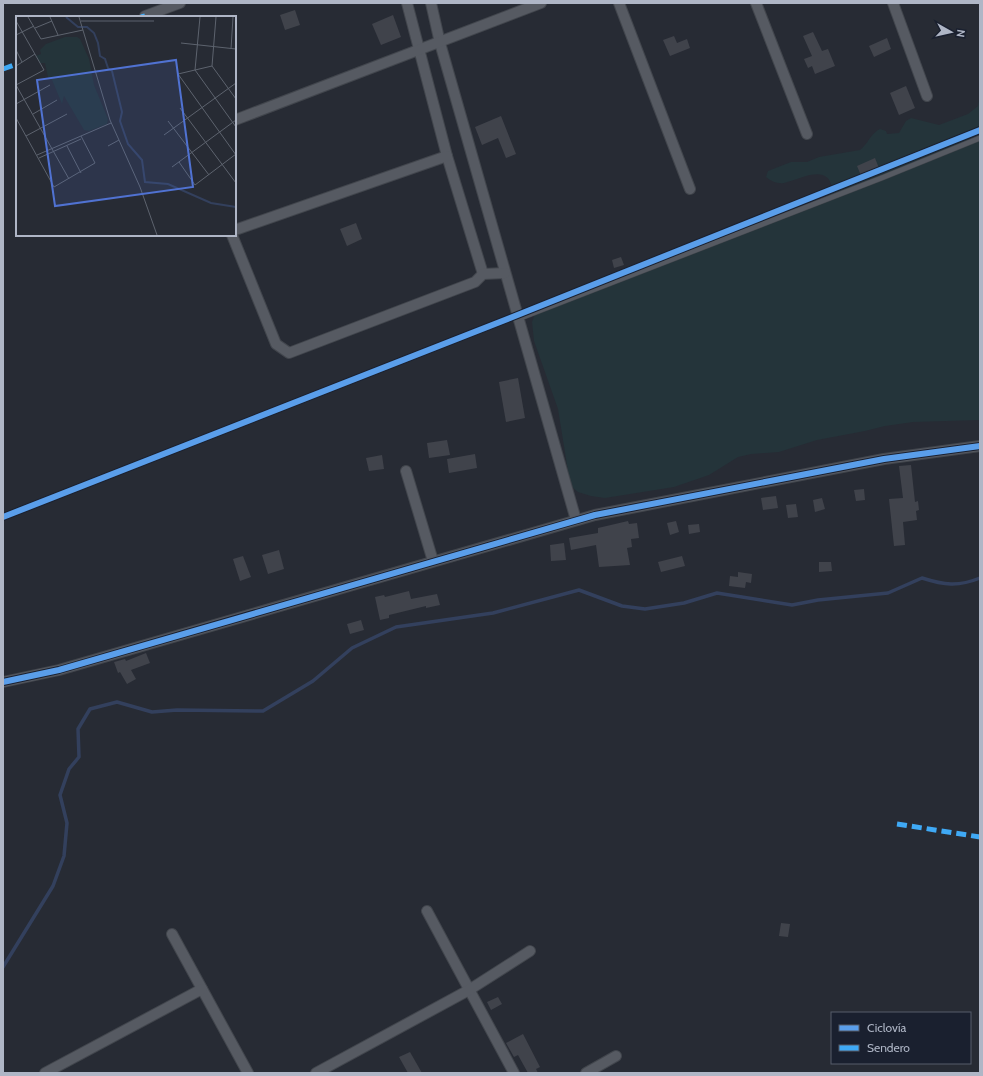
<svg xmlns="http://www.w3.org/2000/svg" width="983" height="1076" viewBox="0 0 983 1076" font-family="Cabin,sans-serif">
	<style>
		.green { fill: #24343a }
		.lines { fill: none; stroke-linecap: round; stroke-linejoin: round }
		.stream { stroke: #33405d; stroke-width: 3.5 }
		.building { fill: #40434b }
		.lane-casing { stroke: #42464d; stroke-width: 6 }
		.street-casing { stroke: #42464d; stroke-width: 12 }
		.lane { stroke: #565a62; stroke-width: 5 }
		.street { stroke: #565a62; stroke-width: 10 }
		.quiet { stroke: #3fa9f5; stroke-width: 5; stroke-dasharray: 10 5; stroke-linecap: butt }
		.cycleway-casing { stroke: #1a202f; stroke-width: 8 }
		.cycleway { stroke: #5a9eea; stroke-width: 6 }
		.inset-river { fill: none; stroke: #33405d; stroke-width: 2 }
		.inset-road { fill: none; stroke: #5d636e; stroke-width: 1 }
		.view { fill: #5072d2; fill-opacity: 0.15; stroke: #5072d2; stroke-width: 2 }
		.inset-edge { fill: none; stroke: #afb6c6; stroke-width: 2 }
	</style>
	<rect width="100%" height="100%" fill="#272b34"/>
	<path class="green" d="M980 96V420L913 422 885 426 865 431 817 440 779 452 751 454 738 457 709 475 674 487 605 498 591 496 578 492 573 488 569 477 558 409 534 341 532 322 536 311 668 252 704 242 731 228 766 220 789 211 814 207 820 204 832 189C829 162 799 180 784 183 777 184 771 181 766 177L768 171 791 162H807L819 157 860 150C868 144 871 133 880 129L886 131 887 134 899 133 906 121 911 118 939 125 968 114 978 106Z"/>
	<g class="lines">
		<path class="stream" d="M3 967 53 886 64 856 67 823 60 795 69 769 79 757 78 729 90 709 117 702 152 712 177 710 263 711 313 681 352 648 396 627 493 613 579 590 622 606 645 609 684 603 717 593 792 605 818 600 888 593 922 578C944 585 958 587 980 578"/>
	</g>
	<g class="building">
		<polygon points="295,10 300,25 285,30 280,15"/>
		<polygon points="393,15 401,37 381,45 372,24"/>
		<polygon points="813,32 822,51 828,49 835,66 815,74 812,66 808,68 804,59 812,56 803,36"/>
		<polygon points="674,36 677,43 687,39 690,48 670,56 663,40"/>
		<polygon points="887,38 891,49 874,57 869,46"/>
		<polygon points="906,86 915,108 899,115 890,93"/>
		<polygon points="501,116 516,154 506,158 498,138 482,145 475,127"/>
		<polygon points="875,158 880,171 862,178 857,166"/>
		<polygon points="356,223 362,239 347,246 340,229"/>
		<polygon points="621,257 624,265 614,268 612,260"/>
		<polygon points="518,378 525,418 506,422 499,382"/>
		<polygon points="447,440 450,455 429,458 427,443"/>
		<polygon points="475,454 477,468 449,473 447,459"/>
		<polygon points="382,455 384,469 369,471 366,458"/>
		<polygon points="911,465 915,502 918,501 919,510 916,511 917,520 903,522 905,545 894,546 889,499 903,498 899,466"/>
		<polygon points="864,489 865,500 856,501 854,490"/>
		<polygon points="776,496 778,508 763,510 761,498"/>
		<polygon points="822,498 825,509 815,512 813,500"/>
		<polygon points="796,504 798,517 788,518 786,505"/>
		<polygon points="628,521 629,524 637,523 639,538 631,539 632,547 627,548 630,565 599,567 596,545 571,550 569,538 598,533 598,528"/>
		<polygon points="676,521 679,532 670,535 667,523"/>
		<polygon points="699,524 700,532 689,534 688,525"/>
		<polygon points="564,543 566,560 551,561 550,545"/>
		<polygon points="279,550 284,569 268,574 262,555"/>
		<polygon points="243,556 251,577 240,581 233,559"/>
		<polygon points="682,556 685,566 661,572 658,562"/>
		<polygon points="819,562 831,562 832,571 819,572"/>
		<polygon points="738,572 752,574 751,583 746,582 745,588 729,586 730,576 738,577"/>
		<polygon points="409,591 411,599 437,594 440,605 426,608 426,606 389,615 389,618 380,620 375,597 384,595 385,597"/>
		<polygon points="361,620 364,630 350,634 347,624"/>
		<polygon points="146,653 150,663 131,670 136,679 127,684 120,672 118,673 114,662 125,659 126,661"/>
		<polygon points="781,923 790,924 788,937 779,936"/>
		<polygon points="498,997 502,1004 491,1010 487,1002"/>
		<polygon points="523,1034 540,1067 536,1069 538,1073 528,1073 518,1055 514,1057 506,1043"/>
		<polygon points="410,1052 422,1073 408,1073 399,1057"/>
	</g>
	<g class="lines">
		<defs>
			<polyline id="lane" points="518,319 884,177 980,138"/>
			<g id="street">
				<polyline points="407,3 447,156 483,274"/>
				<polyline points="431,3 440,43 576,520"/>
				<polyline points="619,3 690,189"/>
				<polyline points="756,3 807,134"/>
				<polyline points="893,3 927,96"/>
				<polyline points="145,17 145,16 180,3"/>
				<polyline points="235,120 541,3"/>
				<polyline points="235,230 447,156"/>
				<polyline points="232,235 276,344 289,353 475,282 483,274 505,273"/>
				<polyline points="406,471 433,561"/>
				<polyline points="3,682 59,670 595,515 884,459 980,446"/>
				<polyline points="427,911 514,1073"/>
				<polyline points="172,934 248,1073"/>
				<polyline points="45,1073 202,989"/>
				<polyline points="316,1073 469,990 530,951"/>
				<polyline points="586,1073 616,1056"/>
			</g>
		</defs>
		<use href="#lane" class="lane-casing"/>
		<use href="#street" class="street-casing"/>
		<use href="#lane" class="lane"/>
		<use href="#street" class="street"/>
		<g class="quiet">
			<polyline points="141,17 145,16"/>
			<polyline points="3,69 17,64"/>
			<polyline points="897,824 980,837"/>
		</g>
		<defs>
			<g id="cycleway">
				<polyline points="3,517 510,318 980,130"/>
				<polyline points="3,682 59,670 595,515 884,459 980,446"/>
			</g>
		</defs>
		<use href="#cycleway" class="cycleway-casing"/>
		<use href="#cycleway" class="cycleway"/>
	</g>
	<g transform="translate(16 16)">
		<rect width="220" height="220" fill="#272b34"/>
		<path d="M49 21H61L64 23 73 43 78 69 92 103 91 108 73 115 68 114 48 80 46 88 36 64 32 61 29 47H24L20 40 25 38 24 34 30 28Z" fill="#24343a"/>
		<path class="inset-river" d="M50 1 62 11H71L78 17 82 27 84 40 89 43 92 52 96 55 106 96 104 105 112 128 126 144 129 166 152 168 195 187 220 191"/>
		<path class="inset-road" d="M12 1 25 23 67 14M34 1 42 19M63 1 94 104 124 171 141 219M184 1 179 54 220 111M200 1 196 50 220 83M0 5 28 54 0 69M65 5H138M19 12 36 5M0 19 18 10M165 27 220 33M215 33 217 1M0 34 6 46M0 50 19 38M196 50 162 58 220 139M0 69 53 163M0 88 34 69M164 92 220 167M17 98 41 84M0 102 38 171 79 147 65 120M152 105 193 159M148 119 220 67M10 120 51 98M51 130 65 157M92 130 103 124M21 139 95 107M23 142 65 123M163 146 179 169 220 138M156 151 220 104"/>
		<path class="view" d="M160 44 177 171 39 190 21 64Z"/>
		<rect width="220" height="220" class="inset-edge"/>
	</g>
	<rect width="983" height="1076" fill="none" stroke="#afb6c6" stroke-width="8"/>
	<rect x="831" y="1012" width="140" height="52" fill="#1a202f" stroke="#565c6b"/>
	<rect x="839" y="1025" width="20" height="6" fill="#5a9eea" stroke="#565c6b"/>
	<text x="867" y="1032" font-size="12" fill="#afb6c6">Ciclovía</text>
	<rect x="839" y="1045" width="20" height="6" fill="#3fa9f5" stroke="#565c6b"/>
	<text x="867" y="1052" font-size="12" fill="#afb6c6">Sendero</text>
	<g transform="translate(951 32) rotate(98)" stroke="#1a202f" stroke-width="3" paint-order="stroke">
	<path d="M0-3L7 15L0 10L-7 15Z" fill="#afb6c6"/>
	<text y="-6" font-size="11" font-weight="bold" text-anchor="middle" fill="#afb6c6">N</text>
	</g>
</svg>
